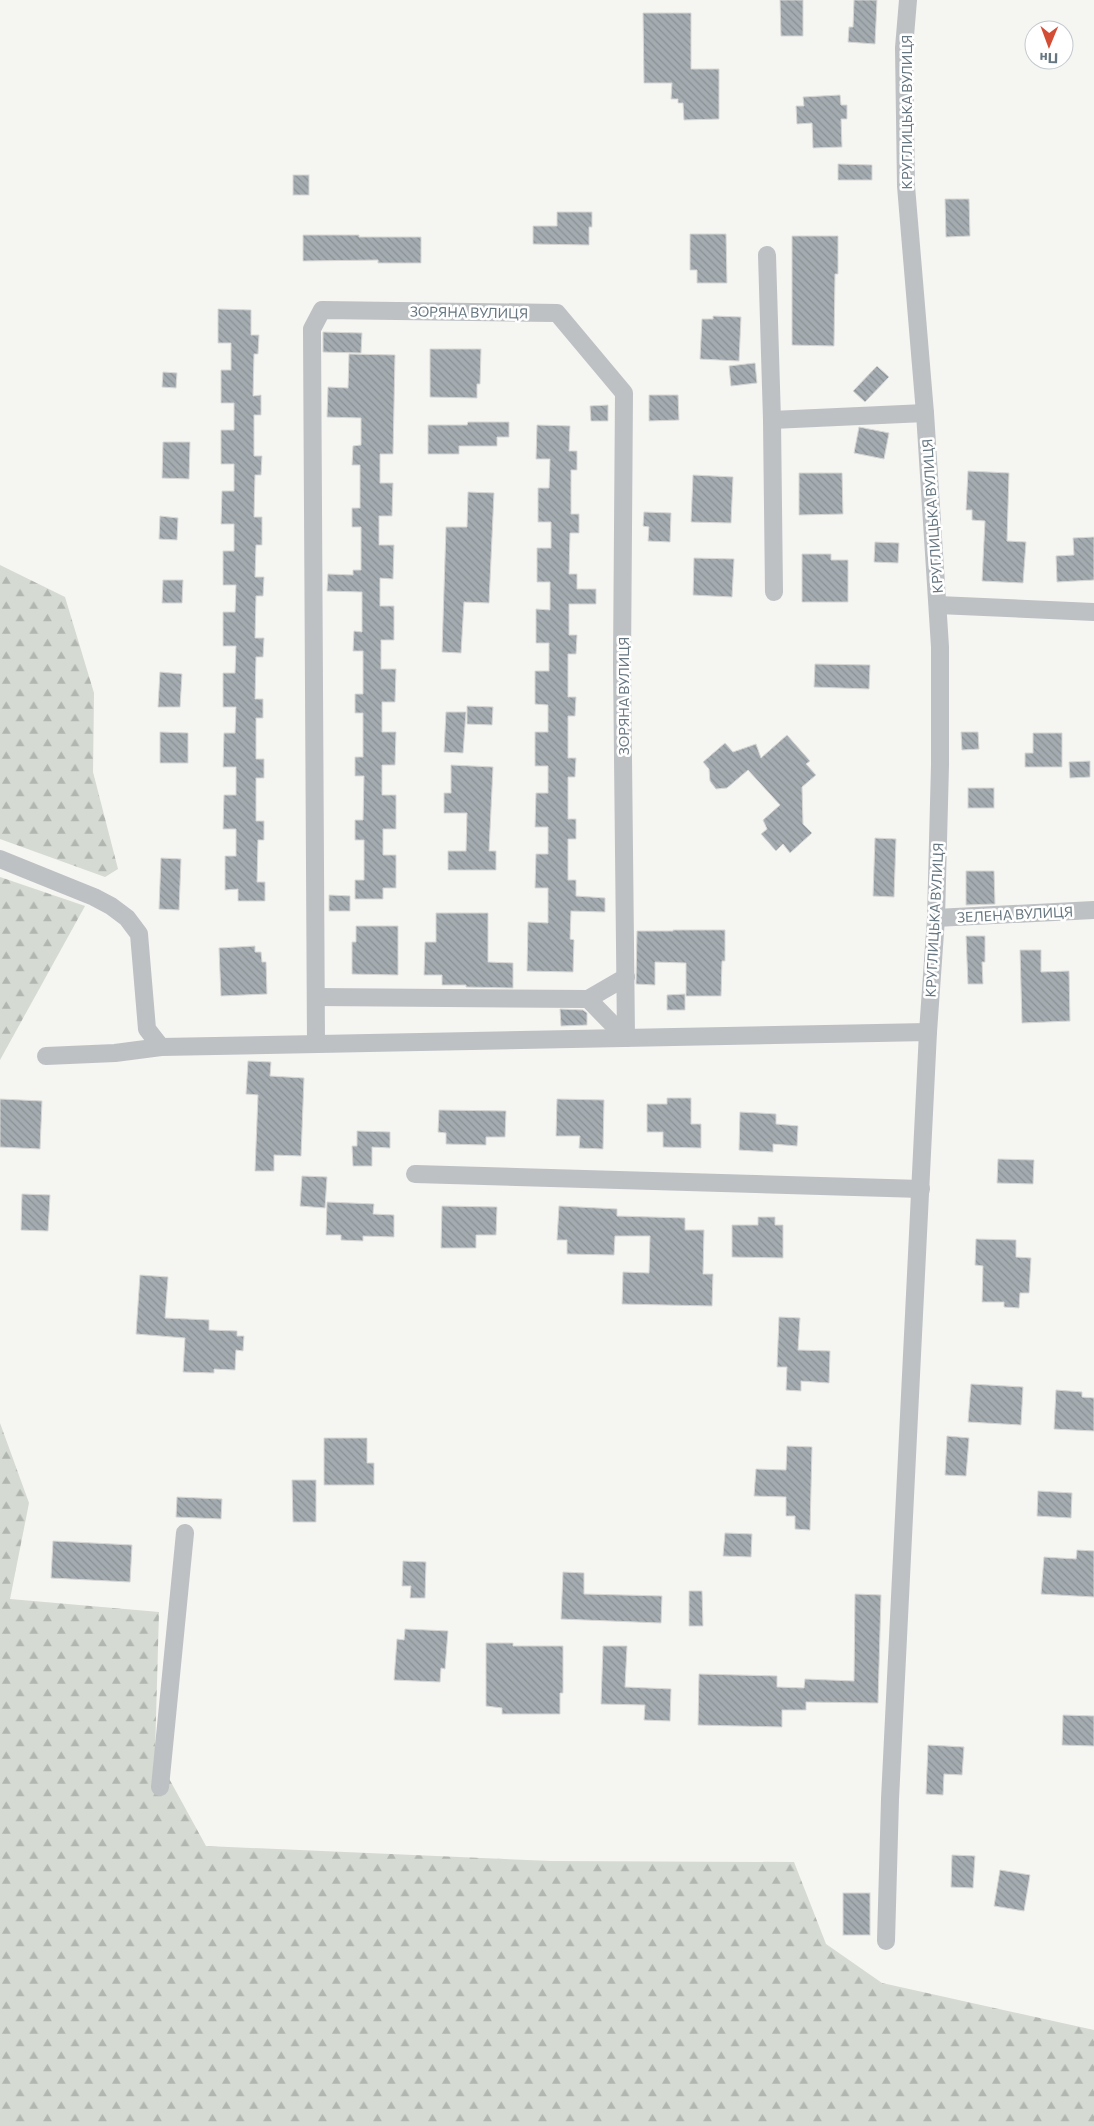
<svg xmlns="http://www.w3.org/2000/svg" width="1094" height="2126" viewBox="0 0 1094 2126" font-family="Commissioner,sans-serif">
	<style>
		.forest { fill: url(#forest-firs) }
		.building { fill: url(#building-back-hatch); stroke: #d7d7d5 }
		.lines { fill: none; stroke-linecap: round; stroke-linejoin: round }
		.minor { stroke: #bdc1c4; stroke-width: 18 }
		.labels { text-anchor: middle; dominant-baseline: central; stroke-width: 5; stroke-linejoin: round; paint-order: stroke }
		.street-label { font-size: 14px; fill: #677781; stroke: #fff }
	</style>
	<defs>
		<pattern id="forest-firs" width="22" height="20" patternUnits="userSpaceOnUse" patternTransform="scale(1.25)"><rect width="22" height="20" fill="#d5dad2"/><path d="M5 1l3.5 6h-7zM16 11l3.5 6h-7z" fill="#b1b6b0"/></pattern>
		<pattern id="building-back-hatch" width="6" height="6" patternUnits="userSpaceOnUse" patternTransform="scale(1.25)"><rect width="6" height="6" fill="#a5acb1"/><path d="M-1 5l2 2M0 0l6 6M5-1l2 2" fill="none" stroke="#8a9195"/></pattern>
	</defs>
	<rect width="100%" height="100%" fill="#f5f5f2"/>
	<g class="forest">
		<polygon points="0,565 65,597 94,693 93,772 118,869 105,877 0,839"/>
		<polygon points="0,877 85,906 0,1060"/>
		<polygon points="0,1423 29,1503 10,1599 159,1612 155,1753 206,1846 551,1861 794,1862 826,1944 882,1983 1094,2030 1094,2126 0,2126"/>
	</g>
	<g class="building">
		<polygon points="780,0 803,0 803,36 781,36"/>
		<polygon points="854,0 877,0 875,44 848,42 849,27 853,27"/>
		<polygon points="643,13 691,13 691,69 719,69 719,119 684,120 683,103 678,103 678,99 671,99 672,83 644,83"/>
		<polygon points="840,95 841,105 847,105 847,119 841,119 842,147 813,148 812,123 797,124 796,106 804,106 803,97"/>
		<polygon points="838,164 872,165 872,180 838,180"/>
		<rect x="293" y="175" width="16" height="20"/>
		<polygon points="945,199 969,199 970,236 946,237"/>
		<polygon points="557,212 592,212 592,227 589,227 589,245 533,244 533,226 557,226"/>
		<polygon points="690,234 726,234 727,283 697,283 697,270 690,270"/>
		<polygon points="303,235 359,235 359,237 421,237 421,263 378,263 378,260 303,261"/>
		<polygon points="792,236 838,236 838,274 835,274 834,346 792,345"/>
		<polygon points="218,309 251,310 251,335 259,335 258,354 254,354 253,396 261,395 261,415 254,415 254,456 262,456 261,475 255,475 254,517 262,517 262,545 256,545 255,577 264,577 263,596 256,596 255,638 264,638 263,657 256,657 255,699 263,699 263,718 256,718 256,759 264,759 264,778 256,778 256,821 264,821 264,840 258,840 257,882 265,882 265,901 238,901 238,889 225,890 225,856 236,856 236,829 223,829 224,795 236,795 236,767 223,767 224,733 235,733 236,707 223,707 223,673 235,673 236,646 223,646 223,612 235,612 236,585 223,585 223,551 234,551 234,524 221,524 222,491 234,491 234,464 221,464 221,430 234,430 234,403 221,403 221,370 231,370 231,343 218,343"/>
		<polygon points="713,316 741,317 739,361 700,359 702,319 713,319"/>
		<polygon points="323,332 362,333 361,353 323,352"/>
		<polygon points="430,349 481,349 480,384 477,384 477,398 430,397"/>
		<polygon points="349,354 395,355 393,454 380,454 380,483 393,483 392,516 379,516 379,545 394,545 393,579 380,578 380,606 394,606 394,640 381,640 381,669 396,669 395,702 382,702 382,732 396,732 395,765 382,765 382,795 396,795 396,829 383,829 383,855 396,855 396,888 383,888 383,899 355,899 355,880 364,880 364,840 355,840 355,820 363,820 364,776 355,776 355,757 363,757 363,713 355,713 355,694 363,694 363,651 353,651 354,631 362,632 362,592 327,591 328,574 353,575 353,570 361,570 361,527 352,527 352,508 360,508 360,465 352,465 353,446 361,445 361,418 327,417 328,387 348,388"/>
		<polygon points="755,363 757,383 731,386 729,366"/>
		<polygon points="877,366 889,377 865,402 853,391"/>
		<polygon points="163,372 177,373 176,388 162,387"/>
		<polygon points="649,395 678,395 679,420 649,421"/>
		<polygon points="608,405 608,421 591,421 590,406"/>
		<polygon points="468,422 509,422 509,437 497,437 497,446 459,446 459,454 428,454 428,425 467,425"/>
		<polygon points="537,425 570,426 569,451 577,451 577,470 571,470 571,514 579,514 579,533 570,533 569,574 577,574 577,589 596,589 596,604 569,604 569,635 577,635 576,654 568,654 568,697 576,697 575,716 568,716 568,758 576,758 575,777 568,777 568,819 576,819 576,839 568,839 568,880 576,880 576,896 605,898 605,912 571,911 570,939 574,940 573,972 527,971 528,922 548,923 548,888 535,888 536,854 548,854 548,827 535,827 536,793 548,793 548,766 535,766 535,732 548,732 548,705 535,704 535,671 549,671 549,643 536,643 536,609 550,610 550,582 537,582 537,548 551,548 551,522 538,522 538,488 549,488 550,459 536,459"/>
		<polygon points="859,427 889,433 884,459 854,453"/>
		<polygon points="163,442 190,442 189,479 162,478"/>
		<polygon points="968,471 1009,473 1007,541 1026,542 1023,583 982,581 985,521 972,520 972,510 966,510"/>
		<polygon points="799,473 842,473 843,514 799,515"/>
		<polygon points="693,475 733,477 731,523 691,522"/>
		<polygon points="468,492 494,493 489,603 464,602 461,653 442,652 446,527 467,527"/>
		<polygon points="644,512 671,513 670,542 648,541 649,527 643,526"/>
		<polygon points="160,516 178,518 177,540 159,539"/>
		<polygon points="1094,537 1094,580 1057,582 1056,556 1074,555 1073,538"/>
		<polygon points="875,542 899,543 898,563 874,562"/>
		<polygon points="802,554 831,554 831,560 848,560 848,602 802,602"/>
		<polygon points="694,558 734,559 732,597 693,595"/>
		<polygon points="163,580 183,580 182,603 162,603"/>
		<polygon points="815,664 870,665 869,689 814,687"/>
		<polygon points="160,672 182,674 180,707 158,707"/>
		<polygon points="467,706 493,707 492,725 467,724"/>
		<polygon points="446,712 466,712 463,753 444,752"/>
		<polygon points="160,732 188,733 188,763 160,763"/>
		<polygon points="961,732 978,732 979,749 962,750"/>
		<polygon points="1033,733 1062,733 1062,767 1025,767 1025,753 1033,753"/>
		<polygon points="787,735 810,761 806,764 816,775 802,787 803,824 812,833 790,853 783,844 776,851 761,834 767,829 763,820 780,805 748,770 727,788 716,789 710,781 709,769 703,762 725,743 733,752 756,744 761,758"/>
		<polygon points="1090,761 1090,777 1070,778 1069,762"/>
		<polygon points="451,765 493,767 489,851 496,851 496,870 448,870 448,851 466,851 467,813 444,813 444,793 451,793"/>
		<rect x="968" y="788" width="26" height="20"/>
		<polygon points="875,838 896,839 894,897 873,896"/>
		<polygon points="161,858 181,859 179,910 159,909"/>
		<polygon points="966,871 994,871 995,904 966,905"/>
		<polygon points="329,895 350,896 350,911 329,911"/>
		<polygon points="436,913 488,913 488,962 513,963 513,988 466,987 466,985 442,985 442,975 424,975 425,942 436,942"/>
		<polygon points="356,926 398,926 398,975 352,974 352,942 356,942"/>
		<polygon points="673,930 725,930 725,961 722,961 721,996 686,996 686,963 655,962 655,985 636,984 637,931 673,931"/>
		<polygon points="966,936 985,936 985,962 982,962 983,984 968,984"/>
		<polygon points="255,946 255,952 261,952 262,962 266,962 267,994 221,996 219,948"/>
		<polygon points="1020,950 1041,950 1041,972 1069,971 1070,1021 1022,1023"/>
		<polygon points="685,994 685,1010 667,1010 667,995"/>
		<polygon points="560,1009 583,1010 587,1013 587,1025 561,1026"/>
		<polygon points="248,1061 271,1062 270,1076 304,1078 301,1156 274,1155 274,1171 255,1171 258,1095 246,1094"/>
		<polygon points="667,1098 691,1098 691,1124 701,1124 701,1148 663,1147 663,1132 647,1132 647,1104 667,1104"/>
		<polygon points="0,1099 42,1101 40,1149 0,1147"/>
		<polygon points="557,1099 604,1100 603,1149 579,1148 580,1136 556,1136"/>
		<polygon points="439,1110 506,1111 505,1137 486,1137 486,1145 446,1144 446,1133 438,1132"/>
		<polygon points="740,1112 776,1114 776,1124 798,1126 797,1146 773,1144 773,1152 739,1150"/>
		<polygon points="357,1131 390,1132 390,1148 372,1147 372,1166 353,1166 352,1146 357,1146"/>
		<polygon points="998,1159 1034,1160 1033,1184 997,1183"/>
		<polygon points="302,1176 327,1177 325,1208 300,1206"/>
		<polygon points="22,1194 50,1195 48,1231 21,1230"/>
		<polygon points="327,1202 374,1204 373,1214 394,1215 394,1237 363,1236 363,1241 341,1240 341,1235 326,1235"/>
		<polygon points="442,1206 497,1207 496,1235 476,1235 476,1248 441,1248"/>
		<polygon points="559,1206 617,1209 617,1216 685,1218 685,1230 704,1230 703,1274 713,1274 712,1306 622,1304 623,1272 649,1273 650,1236 615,1236 614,1255 567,1254 567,1240 557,1240"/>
		<polygon points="758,1217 775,1217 775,1225 783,1225 783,1258 732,1257 732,1225 758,1225"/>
		<polygon points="976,1239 1016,1240 1016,1257 1031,1258 1029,1293 1020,1293 1019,1308 1004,1307 1004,1302 982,1302 983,1266 975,1265"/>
		<polygon points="140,1275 168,1277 165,1318 209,1320 209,1330 237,1331 237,1336 244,1336 243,1351 236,1350 235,1370 214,1369 214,1373 183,1372 185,1338 136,1334"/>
		<polygon points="779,1317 800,1318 798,1350 830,1351 829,1383 801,1381 801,1391 786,1390 787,1367 777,1367"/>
		<polygon points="971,1384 1023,1387 1021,1425 968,1422"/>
		<polygon points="1056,1390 1082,1392 1082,1397 1094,1398 1094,1431 1054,1429"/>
		<polygon points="947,1436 969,1438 966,1476 945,1475"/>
		<polygon points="324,1438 367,1438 367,1463 374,1463 374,1485 324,1485"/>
		<polygon points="787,1446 812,1447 810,1530 795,1529 795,1516 786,1516 786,1497 754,1496 756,1469 786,1470"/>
		<polygon points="292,1480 316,1480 316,1522 293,1522"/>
		<polygon points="1038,1491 1072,1493 1071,1518 1037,1516"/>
		<polygon points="177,1497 222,1499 221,1519 176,1517"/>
		<polygon points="725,1533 752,1534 751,1557 723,1556"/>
		<polygon points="53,1541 132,1545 130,1582 51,1578"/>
		<polygon points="1077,1550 1094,1551 1094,1597 1041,1594 1044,1557 1076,1559"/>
		<polygon points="403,1561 426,1562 425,1598 410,1598 411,1586 402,1586"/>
		<polygon points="563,1572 584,1573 584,1594 662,1596 661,1623 561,1619"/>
		<polygon points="689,1591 702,1591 703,1626 689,1626"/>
		<polygon points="855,1594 881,1595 878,1703 806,1702 806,1710 782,1710 782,1727 698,1725 699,1674 777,1676 777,1687 804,1688 805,1679 854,1681"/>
		<polygon points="405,1629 448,1631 445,1669 441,1668 440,1682 394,1680 397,1639 404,1640"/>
		<polygon points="486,1643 513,1643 513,1646 563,1646 563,1693 560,1693 560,1714 502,1714 502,1708 486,1706"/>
		<polygon points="603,1646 627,1646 625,1687 671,1689 670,1721 644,1720 645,1705 601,1704"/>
		<polygon points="1063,1715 1094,1716 1094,1746 1062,1745"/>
		<polygon points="928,1745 964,1747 962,1775 944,1774 943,1795 926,1794"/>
		<polygon points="952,1855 975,1856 973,1888 951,1887"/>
		<polygon points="1000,1870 1030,1875 1024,1911 994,1906"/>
		<rect x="843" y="1893" width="27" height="42"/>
	</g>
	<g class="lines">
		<g class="minor">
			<polyline points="908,0 904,48 906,186 925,413 940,647 940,765 936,918 928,1032"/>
			<polyline points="767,255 772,420 774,592"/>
			<polyline points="772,420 925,413"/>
			<polyline points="938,605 1094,612"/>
			<polyline points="0,859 94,897 111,906 127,918 139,934 147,1029 161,1047 928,1032 890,1799 886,1941"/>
			<polyline points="936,918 1094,910"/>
			<polyline points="626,977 588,999 626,1038"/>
			<polyline points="317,997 588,999"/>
			<polyline points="316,1044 312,329 322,310 557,313 624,393 622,664 626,1038"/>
			<polyline points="46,1056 115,1053 161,1047"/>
			<polyline points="415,1174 921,1189"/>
			<polyline points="160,1787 185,1533"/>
		</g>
	</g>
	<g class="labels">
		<g class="street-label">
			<text transform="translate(906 112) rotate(-90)">КРУГЛИЦЬКА ВУЛИЦЯ</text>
			<text transform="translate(469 312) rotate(1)">ЗОРЯНА ВУЛИЦЯ</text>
			<text transform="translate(932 516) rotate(-94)">КРУГЛИЦЬКА ВУЛИЦЯ</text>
			<text transform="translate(623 696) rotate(-90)">ЗОРЯНА ВУЛИЦЯ</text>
			<text transform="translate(1015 914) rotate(-3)">ЗЕЛЕНА ВУЛИЦЯ</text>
			<text transform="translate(934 920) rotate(-87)">КРУГЛИЦЬКА ВУЛИЦЯ</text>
		</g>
	</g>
	<g transform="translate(1049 45) rotate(181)"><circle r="24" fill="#ffffff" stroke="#c2c9cd"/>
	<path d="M0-4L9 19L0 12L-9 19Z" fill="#d34d34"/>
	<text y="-8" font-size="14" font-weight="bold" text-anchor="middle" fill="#677781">Пн</text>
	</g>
</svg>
